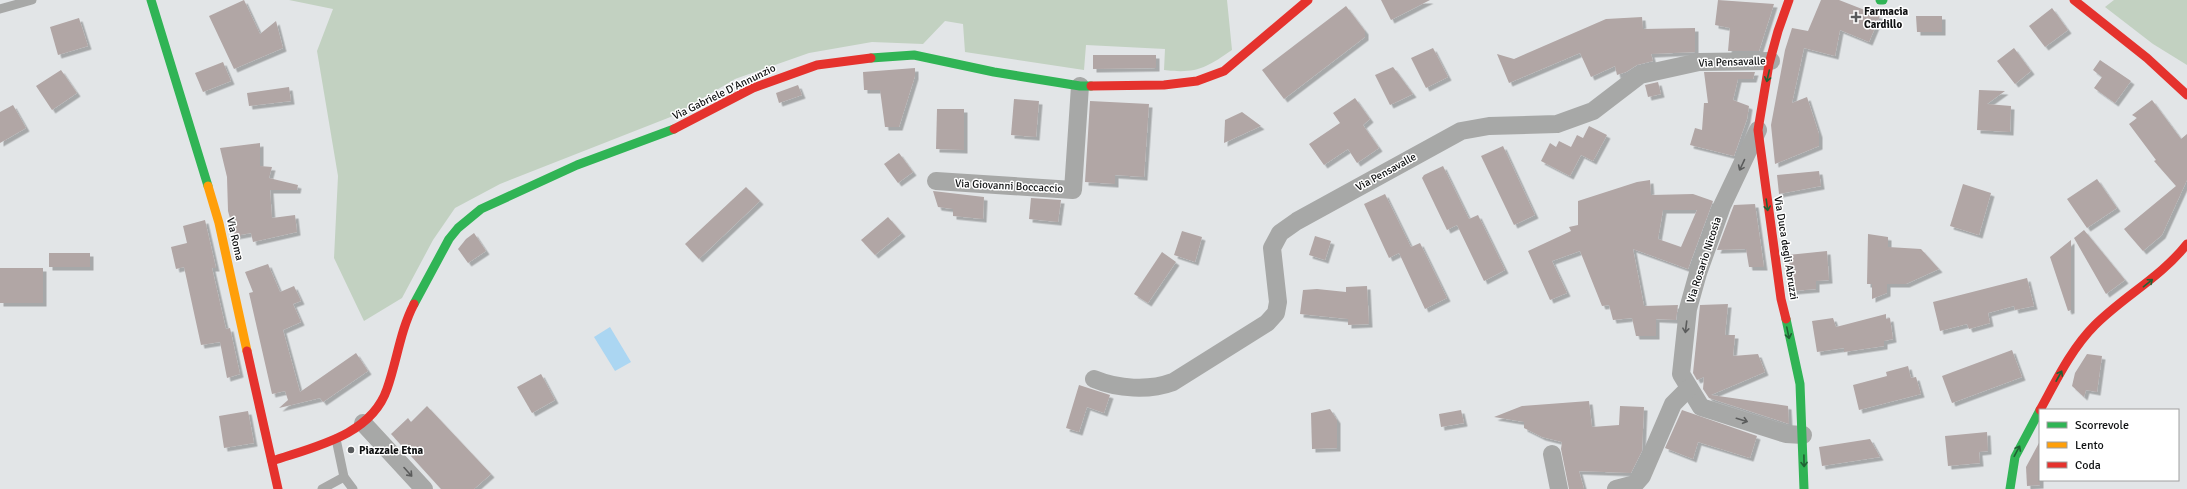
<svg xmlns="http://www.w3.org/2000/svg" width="2187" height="489" viewBox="0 0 2187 489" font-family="Signika,sans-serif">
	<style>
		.green { fill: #c2d1c1 }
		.water { fill: #abd6f2 }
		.building { fill: #b1a6a5; fill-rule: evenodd; filter: url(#shadow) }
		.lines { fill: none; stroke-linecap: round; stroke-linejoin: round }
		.lane { stroke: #a7a8a7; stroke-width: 9 }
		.street { stroke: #a7a8a7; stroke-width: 18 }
		.fast { stroke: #30b455; stroke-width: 9 }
		.slow { stroke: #ff9f0a; stroke-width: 9 }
		.jam { stroke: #e5322d; stroke-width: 9 }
		.oneway { stroke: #206234 }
		.oneway2 { stroke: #5b5c5c }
		.poi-dot { fill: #595b5d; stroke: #fff; stroke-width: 1.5 }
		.labels { text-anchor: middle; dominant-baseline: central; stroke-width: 3; stroke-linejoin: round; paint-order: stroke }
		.poi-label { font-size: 11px; font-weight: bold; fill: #0f1112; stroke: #fff; text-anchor: start }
		.street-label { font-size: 11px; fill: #0f1112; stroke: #fff }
	</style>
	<defs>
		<filter id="shadow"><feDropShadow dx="3.5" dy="3.5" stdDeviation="0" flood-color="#0004"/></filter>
	</defs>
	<rect width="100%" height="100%" fill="#e2e5e7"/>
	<g class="green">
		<path d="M289 0H1227L1232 50C1206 68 1196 74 1164 70L1165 49 1086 45 1084 70 965 52 963 24 945 21 923 44 872 42 809 53 735 79 673 116 500 184 455 208 433 240 402 298 364 321 334 258 338 176 317 51 333 9Z"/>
		<polygon points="2114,0 2187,0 2187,65 2153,44 2105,7"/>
	</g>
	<polygon class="water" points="610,327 631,362 615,371 594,337"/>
	<g class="building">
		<polygon points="244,0 260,34 276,21 283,48 234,69 209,16"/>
		<polygon points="1381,0 1430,0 1391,20"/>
		<polygon points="1718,0 1774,4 1759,51 1728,51 1730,28 1715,25"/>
		<polygon points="1821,0 1839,0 1880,16 1869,42 1840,30 1835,56 1804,48 1792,103 1807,97 1819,134 1819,146 1775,164 1771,125 1785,50 1792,28 1808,31"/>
		<polygon points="1346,6 1365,31 1365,37 1284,99 1262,70"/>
		<polygon points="2052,8 2068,30 2045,47 2029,26"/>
		<polygon points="1916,16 1942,16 1942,32 1917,32"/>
		<polygon points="1642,17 1643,29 1695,28 1695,52 1651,54 1653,61 1637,65 1626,72 1617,75 1615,66 1591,77 1580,53 1509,83 1497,54 1514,59 1606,19"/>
		<polygon points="79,18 88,46 58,55 50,27"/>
		<polygon points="1433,48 1448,77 1426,88 1411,58"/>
		<polygon points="2014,48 2031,71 2015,84 1997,61"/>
		<polygon points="1093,55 1156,55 1156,68 1093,69"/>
		<polygon points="2100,60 2131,81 2115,103 2094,88 2102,77 2093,70"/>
		<polygon points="223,62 231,81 203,92 195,73"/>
		<polygon points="1393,67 1413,94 1390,105 1375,75"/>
		<polygon points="915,68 915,76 899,127 885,127 880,90 864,90 863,72"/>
		<polygon points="61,70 77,93 52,110 36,86"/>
		<polygon points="1704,72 1755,72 1753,79 1738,79 1733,100 1749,106 1747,119 1734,156 1690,145 1695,128 1702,130 1704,103 1708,103"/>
		<polygon points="1658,82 1661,94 1648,97 1645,85"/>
		<polygon points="798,85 802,95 779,103 776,93"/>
		<polygon points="289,87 291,101 249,106 247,93"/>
		<polygon points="1979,90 2005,91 1987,104 2011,106 2010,132 1977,130"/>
		<polygon points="1355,98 1370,119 1363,125 1379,148 1357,163 1348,149 1324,165 1309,144 1340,123 1333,113"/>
		<polygon points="1014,99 1039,101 1036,137 1011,135"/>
		<polygon points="2152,100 2181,139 2187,134 2187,180 2162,235 2143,251 2124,229 2176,186 2154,161 2156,160 2129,124 2137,118 2132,115"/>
		<polygon points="1090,101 1149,104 1144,177 1115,175 1115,184 1085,182"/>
		<polygon points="13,105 26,128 0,143 0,112"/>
		<polygon points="937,109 964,109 964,150 936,149"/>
		<polygon points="1242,112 1261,126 1224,143 1225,120"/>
		<polygon points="1589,126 1607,135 1593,161 1581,155 1570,176 1541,161 1550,143 1556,147 1559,141 1571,147 1577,135 1583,138"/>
		<polygon points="260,143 260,166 272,167 269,178 298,185 297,190 270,190 272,218 295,215 297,232 253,242 251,233 235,236 228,211 227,177 220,148"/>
		<polygon points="1503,146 1535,215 1514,225 1481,156"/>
		<polygon points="899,153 913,172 898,183 884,164"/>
		<polygon points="1443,166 1469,219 1478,215 1505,270 1484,281 1457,225 1447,230 1422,178 1424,175"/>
		<polygon points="1819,171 1821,186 1779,194 1777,175"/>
		<polygon points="2097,179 2117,208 2087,228 2067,199"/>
		<path d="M1650 180 1651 195 1693 194 1713 201 1688 269 1633 249 1644 306 1678 305 1676 320 1656 319V336H1636L1632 318 1613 320 1609 305 1602 306 1580 251 1552 261 1567 293 1550 300 1528 251 1571 231 1569 227 1578 225V201L1637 182ZM1663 210H1697L1681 247 1658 239Z"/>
		<polygon points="1963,184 1991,193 1979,235 1950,226"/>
		<polygon points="746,187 760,201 699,259 685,244"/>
		<polygon points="933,191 984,197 983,219 953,216 953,209 938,207"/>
		<polygon points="1385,194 1411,247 1420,243 1447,298 1425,309 1399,253 1389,258 1364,204"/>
		<polygon points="1031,198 1061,200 1058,222 1029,219"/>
		<polygon points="1755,204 1764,267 1749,267 1746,249 1717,250 1734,205"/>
		<polygon points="888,217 902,233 875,255 861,240"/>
		<polygon points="205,220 216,268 212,268 226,329 230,328 240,374 227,378 220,342 201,345 184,267 176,269 171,247 187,243 183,226"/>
		<polygon points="2084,230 2125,280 2106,294 2074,238"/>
		<polygon points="1182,231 1202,237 1195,262 1174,255"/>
		<polygon points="474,233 486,251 468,263 458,249 466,239"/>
		<polygon points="1868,234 1888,237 1888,247 1921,249 1939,269 1906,284 1887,284 1887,293 1872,299 1872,284 1867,284"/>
		<polygon points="1315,236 1331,241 1325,260 1309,255"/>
		<polygon points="2071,240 2071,310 2068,311 2050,257"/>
		<polygon points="1827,251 1829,280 1816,281 1816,289 1793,291 1788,255"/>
		<polygon points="1162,252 1176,262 1148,303 1134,294"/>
		<rect x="49" y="253" width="41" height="14"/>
		<polygon points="268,264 280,292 294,286 301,301 293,304 301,322 283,330 300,392 356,353 368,371 323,402 320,398 279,408 288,400 285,391 272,394 249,293 253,292 245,272"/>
		<rect x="0" y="268" width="43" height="35"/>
		<polygon points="2027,278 2034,306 2015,310 2014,306 1988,313 1990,323 1969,329 1967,324 1940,331 1933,302"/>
		<polygon points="1367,286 1369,324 1348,325 1348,319 1300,314 1303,290 1317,289 1346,292 1346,287"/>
		<polygon points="1728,304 1725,335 1735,335 1733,356 1758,354 1765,372 1711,395 1788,406 1789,424 1709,398 1703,389 1704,377 1697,380 1693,373 1700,305"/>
		<polygon points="1886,314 1886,319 1890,318 1893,339 1884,341 1884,346 1844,352 1844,348 1817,352 1812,321 1833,318 1836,327"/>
		<polygon points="2012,350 2022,377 1952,403 1942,376"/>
		<polygon points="2087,354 2102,356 2097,392 2086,390 2084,397 2072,386 2075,373"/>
		<polygon points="1908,366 1911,378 1916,377 1921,394 1859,410 1853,385 1887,376 1886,372"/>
		<polygon points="541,374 555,400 532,413 517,387"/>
		<polygon points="1079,385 1110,395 1104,413 1087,407 1079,432 1066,428"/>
		<polygon points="1589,401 1592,427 1619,425 1620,406 1644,407 1642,451 1631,473 1579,471 1584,489 1569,489 1561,449 1562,442 1542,437 1524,428 1524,422 1494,417 1522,406"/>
		<polygon points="427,406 491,474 474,489 441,489 391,434 408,418 411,422"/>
		<polygon points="1330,409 1337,420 1337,448 1312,449 1311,413"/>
		<polygon points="1461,410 1464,423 1441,427 1439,414"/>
		<polygon points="1682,410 1757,436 1750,458 1698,442 1693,459 1665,448"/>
		<polygon points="248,411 254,443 224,448 219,416"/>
		<polygon points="1987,432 1988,451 1979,452 1980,463 1948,466 1945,436"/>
		<polygon points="1870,439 1880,457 1822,466 1819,447"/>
		<polygon points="2040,441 2040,485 2027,486 2026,467"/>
	</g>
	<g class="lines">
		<g class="lane">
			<polyline points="0,9 32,0"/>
			<polyline points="336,439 344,477 353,489"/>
			<polyline points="322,489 344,477"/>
		</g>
		<g class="street">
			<polyline points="1758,130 1722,206 1698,273 1688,309 1681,374 1701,407 1786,434 1803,435"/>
			<polyline points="936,181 1073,190 1080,86"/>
			<path d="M1094 379C1118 389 1149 391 1173 382L1267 323 1276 313 1278 302 1272 248 1280 233 1297 221 1461 131 1489 126 1557 124 1593 111 1640 75 1699 62 1771 61"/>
			<polyline points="363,423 424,489"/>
			<polyline points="1552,454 1559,489"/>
			<polyline points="1616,489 1635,484 1642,476 1673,404 1689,388"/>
		</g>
		<g class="fast">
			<polyline points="151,0 208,186"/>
			<polyline points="1880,0 1883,0"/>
			<polyline points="871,58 914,55 994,72 1080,86 1091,86"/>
			<polyline points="414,304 449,239 458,228 481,209 577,165 674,129"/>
			<polyline points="1786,319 1800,384 1804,489"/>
			<polyline points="2010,489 2015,457 2040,410"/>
		</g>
		<polyline class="slow" points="208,186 219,223 247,351"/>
		<g class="jam">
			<polyline points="2074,0 2147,58 2187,95"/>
			<polyline points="1091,86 1164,85 1197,81 1224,71 1308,0"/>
			<polyline points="674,129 753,88 817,65 871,58"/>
			<polyline points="1786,319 1781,299 1758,130 1769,64 1778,31 1789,0"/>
			<polyline points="247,351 278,489"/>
			<path d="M2040 410C2056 381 2071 349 2095 325 2124 296 2161 277 2187 244"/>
			<path d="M272 461C313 447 371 436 387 389 397 361 400 331 414 304"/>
		</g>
	</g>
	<defs><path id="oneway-shaft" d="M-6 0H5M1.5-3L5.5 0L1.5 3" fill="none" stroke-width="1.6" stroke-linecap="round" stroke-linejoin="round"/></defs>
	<g class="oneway">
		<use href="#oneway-shaft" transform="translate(1768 76) rotate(103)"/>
		<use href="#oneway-shaft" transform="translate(1767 205) rotate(82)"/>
		<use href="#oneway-shaft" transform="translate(2148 283) rotate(-39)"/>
		<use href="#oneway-shaft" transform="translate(1788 333) rotate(78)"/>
		<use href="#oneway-shaft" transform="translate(2059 376) rotate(-61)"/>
		<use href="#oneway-shaft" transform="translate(2017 451) rotate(-62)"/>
		<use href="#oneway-shaft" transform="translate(1804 461) rotate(89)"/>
	</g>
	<g class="oneway2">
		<use href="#oneway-shaft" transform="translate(1742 165) rotate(115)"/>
		<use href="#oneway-shaft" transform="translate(1686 327) rotate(97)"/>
		<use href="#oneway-shaft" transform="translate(1742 420) rotate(17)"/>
		<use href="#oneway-shaft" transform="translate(408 472) rotate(48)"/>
	</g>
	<g class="poi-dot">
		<path d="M1854 11h4v4h4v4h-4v4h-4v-4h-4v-4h4z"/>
		<circle cx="351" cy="450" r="4"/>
	</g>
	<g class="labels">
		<g class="poi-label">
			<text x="1864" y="11">Farmacia<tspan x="1864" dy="13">Cardillo</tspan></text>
			<text x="359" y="450">Piazzale Etna</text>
		</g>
		<g class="street-label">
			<text transform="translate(1732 62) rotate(-2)">Via Pensavalle</text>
			<text transform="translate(724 92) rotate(-26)">Via Gabriele D'Annunzio</text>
			<text transform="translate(1386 172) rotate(-29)">Via Pensavalle</text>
			<text transform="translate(1009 186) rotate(3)">Via Giovanni Boccaccio</text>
			<text transform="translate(235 239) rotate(77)">Via Roma</text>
			<text transform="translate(1786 248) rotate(81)">Via Duca degli Abruzzi</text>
			<text transform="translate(1704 260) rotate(-72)">Via Rosario Nicosia</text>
		</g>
	</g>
	<rect x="2039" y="409" width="140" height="72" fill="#ffffff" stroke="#9fa0a0"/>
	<rect x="2047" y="422" width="20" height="6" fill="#30b455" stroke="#9fa0a0"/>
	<text x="2075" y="429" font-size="12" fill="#0f1112">Scorrevole</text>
	<rect x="2047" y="442" width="20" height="6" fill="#ff9f0a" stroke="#9fa0a0"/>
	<text x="2075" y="449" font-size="12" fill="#0f1112">Lento</text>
	<rect x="2047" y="462" width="20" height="6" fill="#e5322d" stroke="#9fa0a0"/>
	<text x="2075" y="469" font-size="12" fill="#0f1112">Coda</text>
</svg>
